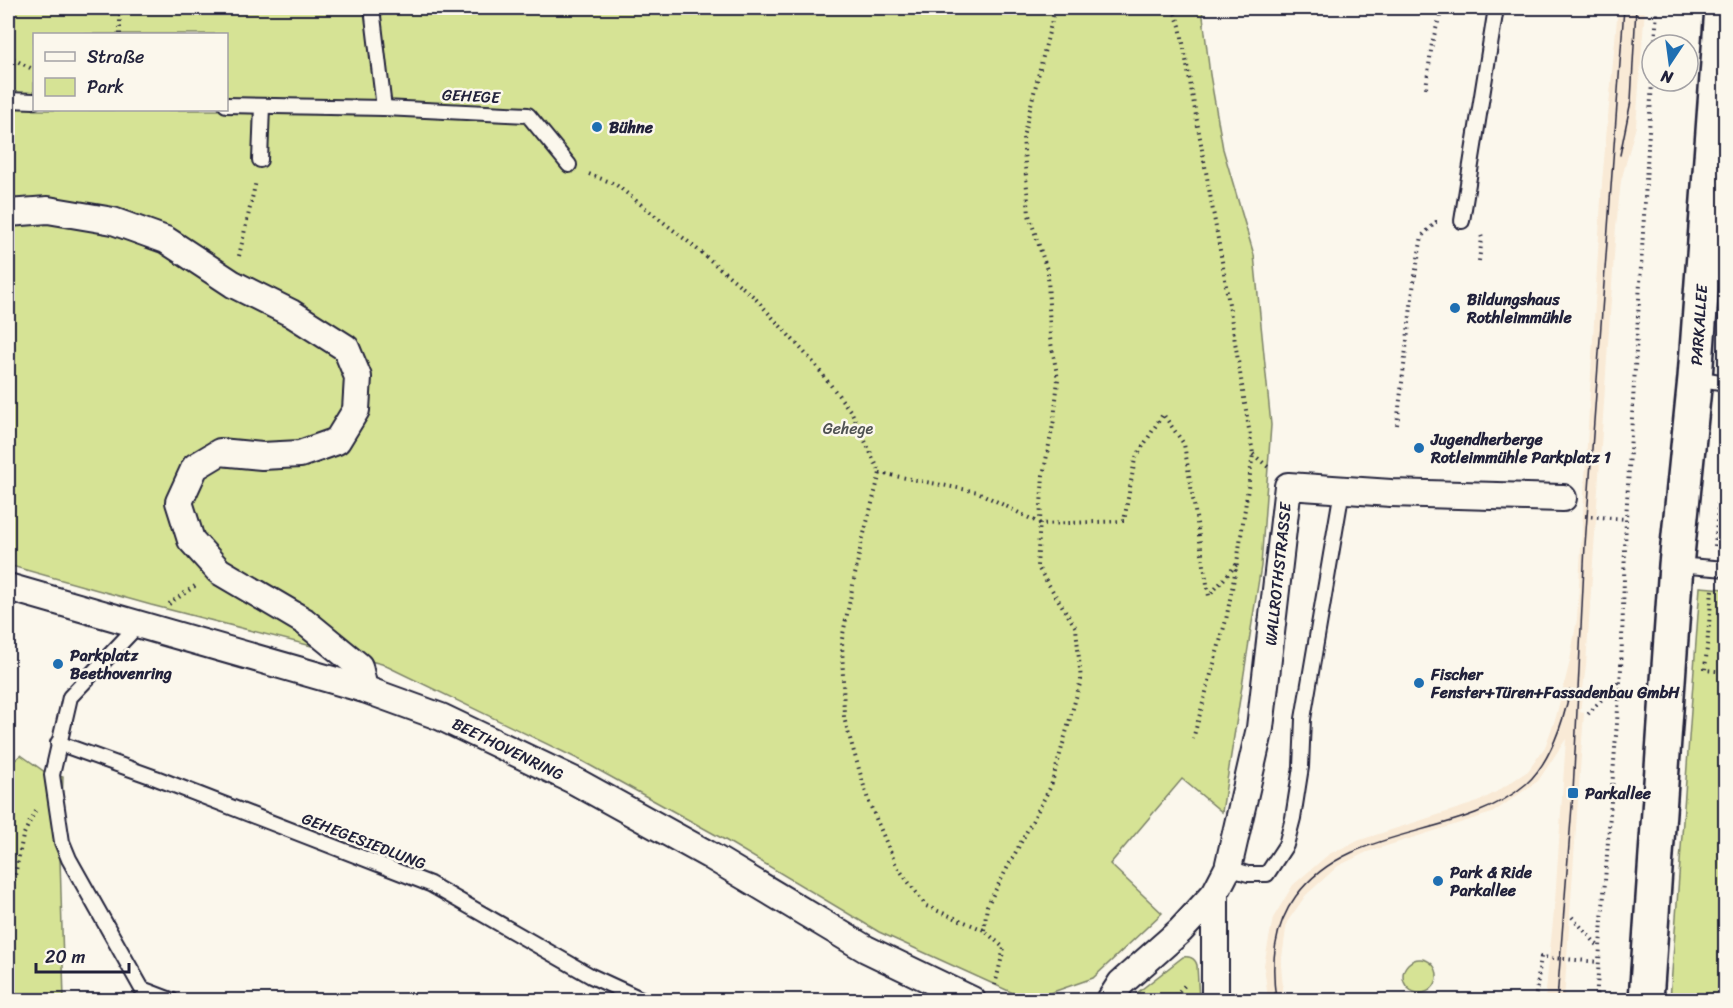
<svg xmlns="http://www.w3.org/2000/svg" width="1733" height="1008" viewBox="0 0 1733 1008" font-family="Sriracha,sans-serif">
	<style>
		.built { fill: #f9ead6 }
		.green { fill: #d6e395; stroke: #7c8268; stroke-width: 1.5; fill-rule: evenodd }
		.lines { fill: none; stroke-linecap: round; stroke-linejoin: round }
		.service-casing { stroke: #22223b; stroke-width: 18 }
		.minor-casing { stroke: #22223b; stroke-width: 30 }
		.primary-casing { stroke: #22223b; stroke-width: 38 }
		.path { stroke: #22223b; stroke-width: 4; stroke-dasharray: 1.5 4.5; stroke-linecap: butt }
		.service { stroke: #fbf7ec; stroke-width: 14 }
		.minor { stroke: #fbf7ec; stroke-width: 26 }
		.primary { stroke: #fbf7ec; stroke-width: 33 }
		.tram { stroke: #22223b; stroke-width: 1.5 }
		.poi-dot { fill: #1f6fb2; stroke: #fbf7ec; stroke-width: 2 }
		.labels { text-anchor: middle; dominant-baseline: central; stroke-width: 5; stroke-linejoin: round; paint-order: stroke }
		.street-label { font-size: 16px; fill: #22223b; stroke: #fbf7ec }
		.poi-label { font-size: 16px; font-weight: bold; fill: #22223b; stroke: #fbf7ec; text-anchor: start }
		.park-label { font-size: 16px; fill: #4f5252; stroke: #fbf7ec }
	</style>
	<rect width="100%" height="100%" fill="#fbf7ec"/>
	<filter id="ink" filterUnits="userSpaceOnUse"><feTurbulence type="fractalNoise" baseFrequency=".0167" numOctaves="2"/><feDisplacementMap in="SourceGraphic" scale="12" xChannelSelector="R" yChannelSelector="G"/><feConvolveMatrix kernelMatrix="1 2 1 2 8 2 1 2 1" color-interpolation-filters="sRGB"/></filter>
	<g filter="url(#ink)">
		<polygon class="built" points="1618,8 1645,8 1636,126 1621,181 1616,227 1586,665 1580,712 1584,713 1564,1000 1545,1000 1555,901 1566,739 1538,781 1492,813 1367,852 1338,866 1306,895 1287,922 1281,965 1284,1000 1268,1000 1264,965 1273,918 1293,885 1329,854 1360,840 1478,802 1496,792 1528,771 1545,747 1556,717 1570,661 1577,619 1602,182"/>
		<g class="green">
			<path d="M8 8H1202L1210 75 1223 149 1254 255 1271 425 1261 566 1222 812 1182 779 1110 864 1162 913 1093 978 1047 994 1013 993 879 932 725 840 582 761 382 664 151 605 8 565ZM34 34H226V110H34Z"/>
			<polygon points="1700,587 1725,589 1725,1000 1670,1000"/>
			<polygon points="21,755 45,772 63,777 60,858 64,1000 8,1000 8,766"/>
			<path d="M1183 957C1189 956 1195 958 1197 965L1199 1000H1128Z"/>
			<circle cx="1420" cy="976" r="17"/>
		</g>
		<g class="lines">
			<defs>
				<g id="service">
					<polyline points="372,8 384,108"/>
					<polyline points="8,100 34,101"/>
					<polyline points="226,105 384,108 528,115 569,165"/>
					<polyline points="260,160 262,106"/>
					<polyline points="1462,221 1496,8"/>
					<polyline points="1695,378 1726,383"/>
					<polyline points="1676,565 1726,569"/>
					<polyline points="139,624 70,697 52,775 62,842 69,859 142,989 171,1000"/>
					<polyline points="58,743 156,778 430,884 591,976 643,1000"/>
					<polyline points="1228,868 1248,874 1267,874 1286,845 1293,818 1301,767 1303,719 1342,490"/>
				</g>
				<g id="minor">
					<polyline points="8,213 48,210 113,221 166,240 233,284 291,313 346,348 358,377 356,410 337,441 300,454 262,456 220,452 195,467 179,502 191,540 219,571 304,621 359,666 364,689"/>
					<polyline points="8,587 364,689 441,717 573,780 709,855 866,949 972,1000"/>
					<polyline points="1215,893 1215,1000"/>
					<polyline points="1110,1000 1121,983 1180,931 1215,893 1228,868 1260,728 1288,486 1391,493 1563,498"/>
				</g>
				<polyline id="primary" points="1646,1000 1676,565 1695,378 1722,8"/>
			</defs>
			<use href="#service" class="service-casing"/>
			<use href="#minor" class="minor-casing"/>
			<use href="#primary" class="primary-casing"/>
			<g class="path">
				<polyline points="1173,8 1180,26 1223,267 1253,454 1237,563 1226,620 1193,739"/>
				<polyline points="120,34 120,8"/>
				<polyline points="1655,45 1657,8"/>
				<polyline points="8,56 34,70"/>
				<polyline points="1426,88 1432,43 1442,8"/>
				<polyline points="589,174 615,184 691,244 754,297 813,362 852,413 880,473 861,545 842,639 844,718 868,800 896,865 926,906 984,930 1004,948 995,985"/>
				<polyline points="239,256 256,181"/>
				<polyline points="1479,261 1482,238 1480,232"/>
				<polyline points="1397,425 1414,281 1422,236 1436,222 1441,222"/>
				<polyline points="1253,454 1268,467"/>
				<polyline points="880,473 978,492 1041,524 1124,521 1135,459 1163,414 1184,444 1209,596 1237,564"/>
				<polyline points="1585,516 1626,519"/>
				<polyline points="1715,546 1723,446"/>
				<polyline points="1712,590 1705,670 1726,672"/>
				<polyline points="169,604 195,586"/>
				<polyline points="1588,714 1620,680"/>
				<polyline points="8,910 23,836 35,811"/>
				<polyline points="1572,917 1600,948"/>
				<polyline points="984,930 987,906 1051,786 1081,680 1076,628 1037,566 1043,475 1054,420 1058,379 1050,338 1048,273 1029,215 1023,137 1055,8"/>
				<polyline points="1171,1000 1186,984"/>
				<polyline points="1535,1000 1541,957 1599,962"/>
				<polyline points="1596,1000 1621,669 1626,519 1652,81"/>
			</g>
			<use href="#service" class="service"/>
			<use href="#minor" class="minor"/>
			<use href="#primary" class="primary"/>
			<g class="tram">
				<polyline points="1620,155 1631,101 1636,8"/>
				<path d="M1276 1000C1271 963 1273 927 1296 896 1351 822 1460 841 1526 784 1550 763 1564 720 1570 690"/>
				<polyline points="1557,1000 1573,793 1585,545 1624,8"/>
			</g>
		</g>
	</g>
	<g class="poi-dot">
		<circle cx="597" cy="127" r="6"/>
		<circle cx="1455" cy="308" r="6"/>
		<circle cx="1419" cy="448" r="6"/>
		<circle cx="58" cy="664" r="6"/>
		<circle cx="1419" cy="683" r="6"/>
		<rect x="1567" y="787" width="12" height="12" rx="3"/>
		<circle cx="1438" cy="881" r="6"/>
	</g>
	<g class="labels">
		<g class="street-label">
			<text transform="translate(471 96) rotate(3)">GEHEGE</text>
			<text transform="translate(1699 325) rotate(-86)">PARKALLEE</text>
			<text transform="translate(1278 574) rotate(-84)">WALLROTHSTRASSE</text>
			<text transform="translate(508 749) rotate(26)">BEETHOVENRING</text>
			<text transform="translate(364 841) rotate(21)">GEHEGESIEDLUNG</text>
		</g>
		<g class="poi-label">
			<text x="609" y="127">Bühne</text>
			<text x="1467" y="299">Bildungshaus<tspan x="1467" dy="18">Rothleimmühle</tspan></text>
			<text x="1431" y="439">Jugendherberge<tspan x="1431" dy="18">Rotleimmühle Parkplatz 1</tspan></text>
			<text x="70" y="655">Parkplatz<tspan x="70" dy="18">Beethovenring</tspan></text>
			<text x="1431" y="674">Fischer<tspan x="1431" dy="18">Fenster+Türen+Fassadenbau GmbH</tspan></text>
			<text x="1585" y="793">Parkallee</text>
			<text x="1450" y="872">Park &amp; Ride<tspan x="1450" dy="18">Parkallee</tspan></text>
		</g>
		<g class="park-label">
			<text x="848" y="428">Gehege</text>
		</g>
	</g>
	<rect width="1733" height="1008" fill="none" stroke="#fbf7ec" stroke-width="30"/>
	<rect x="15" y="15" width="1703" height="978" fill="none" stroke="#22223b" stroke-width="2" filter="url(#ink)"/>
	<rect x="33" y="33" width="195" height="78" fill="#fbf7ec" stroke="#a4a2a5" stroke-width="1.5"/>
	<rect x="45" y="52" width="30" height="9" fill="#fbf7ec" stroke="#a4a2a5" stroke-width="1.5"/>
	<text x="87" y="63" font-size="18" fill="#22223b">Straße</text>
	<rect x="45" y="78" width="30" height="18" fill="#d6e395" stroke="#a4a2a5" stroke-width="1.5"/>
	<text x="87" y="93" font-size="18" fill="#22223b">Park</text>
	<g transform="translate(1670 63) rotate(193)"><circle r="28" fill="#fbf7ec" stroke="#a4a2a5" stroke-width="1.5"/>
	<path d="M0-4.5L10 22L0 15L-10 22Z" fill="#1f6fb2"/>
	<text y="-9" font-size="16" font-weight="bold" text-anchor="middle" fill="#22223b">N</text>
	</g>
	<path d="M36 963v9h93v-9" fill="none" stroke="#22223b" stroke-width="3"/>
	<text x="45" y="963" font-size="18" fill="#22223b" stroke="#fbf7ec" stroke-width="4.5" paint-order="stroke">20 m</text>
</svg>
